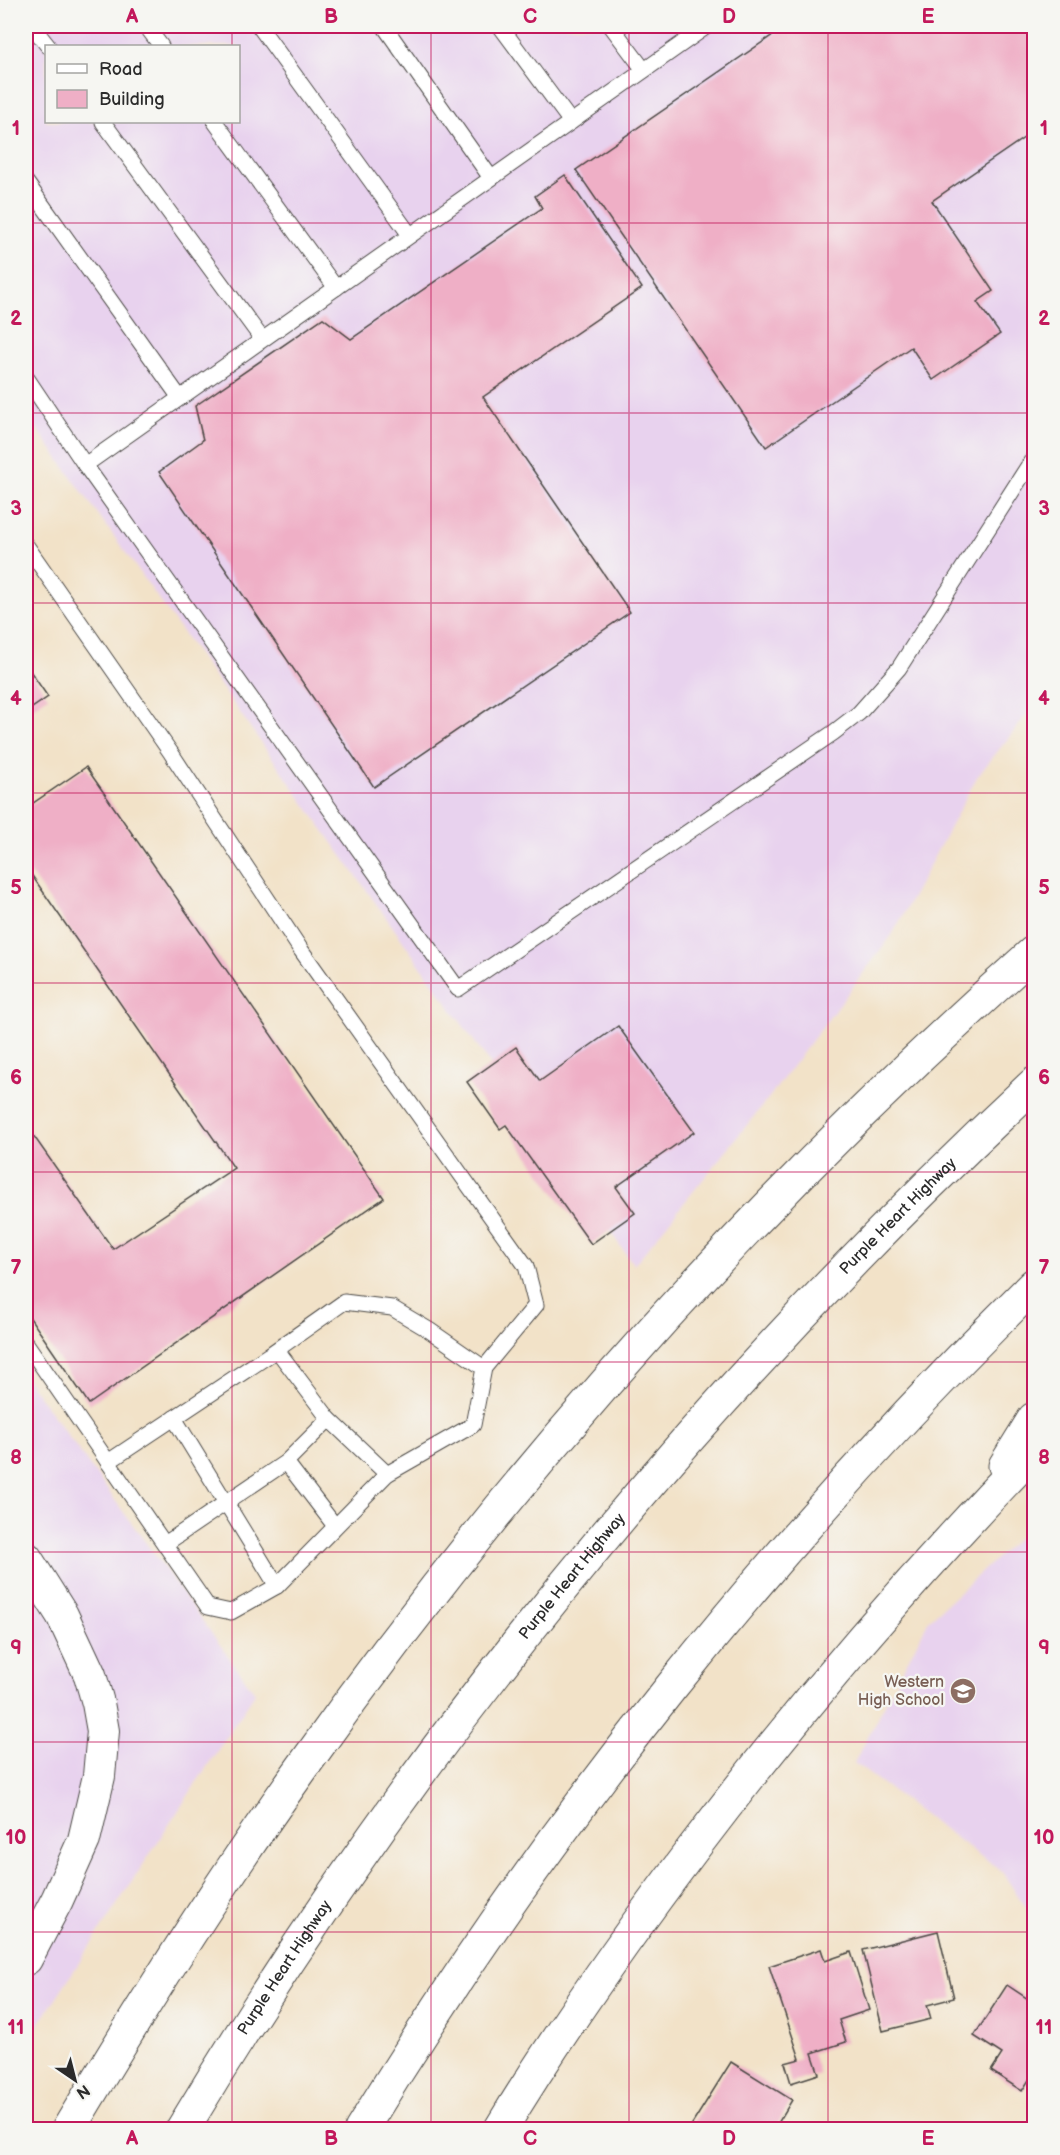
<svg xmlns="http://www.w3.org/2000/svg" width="1060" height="2155" viewBox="0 0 1060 2155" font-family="'Balsamiq Sans',sans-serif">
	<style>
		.built { fill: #e8d2ee; fill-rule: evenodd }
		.building { fill: #efafc6 }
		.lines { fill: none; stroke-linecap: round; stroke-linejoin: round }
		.service-casing { stroke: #494643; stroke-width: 17 }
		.minor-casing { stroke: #494643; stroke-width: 34 }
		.motorway-casing { stroke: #494643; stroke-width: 35 }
		.service { stroke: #fff; stroke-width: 15 }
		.minor { stroke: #fff; stroke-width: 32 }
		.motorway { stroke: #fff; stroke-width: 33 }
		.grid { fill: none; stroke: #c2185b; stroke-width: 1.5; stroke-opacity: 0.55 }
		.labels { text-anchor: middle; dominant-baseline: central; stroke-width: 4.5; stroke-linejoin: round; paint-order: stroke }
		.street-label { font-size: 16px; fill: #2b2b2b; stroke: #f6f6f2 }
		.education-label { font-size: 16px; fill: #785e54; stroke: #f6f6f2; text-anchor: end }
		.neatline { fill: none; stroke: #c2185b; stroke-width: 2 }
		.grid-label { font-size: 20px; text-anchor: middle; font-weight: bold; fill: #c2185b }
	</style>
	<rect width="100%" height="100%" fill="#f6f6f2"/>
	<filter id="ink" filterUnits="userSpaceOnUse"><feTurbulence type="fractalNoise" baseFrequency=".0167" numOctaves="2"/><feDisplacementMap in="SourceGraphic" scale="12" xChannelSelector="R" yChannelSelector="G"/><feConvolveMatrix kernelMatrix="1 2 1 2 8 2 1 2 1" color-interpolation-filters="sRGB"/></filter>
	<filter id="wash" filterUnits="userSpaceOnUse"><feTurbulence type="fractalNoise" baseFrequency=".008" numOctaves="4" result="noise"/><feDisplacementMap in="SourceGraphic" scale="24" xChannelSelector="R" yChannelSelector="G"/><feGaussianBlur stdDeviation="1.35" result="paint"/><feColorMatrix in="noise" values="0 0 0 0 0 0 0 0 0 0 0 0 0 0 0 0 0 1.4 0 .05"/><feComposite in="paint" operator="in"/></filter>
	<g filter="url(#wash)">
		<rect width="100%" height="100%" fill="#f2e2c8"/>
		<g class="built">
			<path d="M26 26H1034V706L977 777 892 935 767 1100 634 1265 26 413ZM46 46H238V122H46Z"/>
			<polygon points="26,1378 255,1693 26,2044"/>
			<polygon points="1034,1524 1034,1919 1002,1872 854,1763 929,1620"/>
		</g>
		<g id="blocks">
			<g class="building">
				<polygon points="786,26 1034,26 1034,131 932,201 993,291 977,302 1000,334 933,380 911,347 766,447 576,170"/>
				<polygon points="565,175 642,288 483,397 630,612 374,787 159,472 203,440 195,406 323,318 351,339 542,208 535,196"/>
				<polygon points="26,665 48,697 26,712"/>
				<polygon points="86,767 384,1198 89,1404 26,1312 26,1125 113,1249 234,1168 26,867 26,808"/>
				<polygon points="618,1026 694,1132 616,1187 635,1213 591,1244 506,1125 500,1129 467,1082 516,1047 540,1081"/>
				<polygon points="938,1931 954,1998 927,2005 931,2019 883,2031 863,1950"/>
				<polygon points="821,1949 825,1961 851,1952 869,2010 839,2020 846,2042 812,2053 819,2074 791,2083 785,2063 800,2059 769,1966"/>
				<polygon points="1007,1985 1034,2003 1034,2072 1022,2091 991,2071 1002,2054 974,2036"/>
				<polygon points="731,2062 792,2100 774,2130 689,2129"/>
			</g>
		</g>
	</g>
	<g filter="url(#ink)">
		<use href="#blocks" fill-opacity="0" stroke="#494643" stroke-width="1.5"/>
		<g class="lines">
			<defs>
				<g id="service">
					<polyline points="32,26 48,46"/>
					<polyline points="146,26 161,46"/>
					<polyline points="259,26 410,235"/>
					<polyline points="384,26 491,178"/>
					<polyline points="500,26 571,122"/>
					<polyline points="611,26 644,70"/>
					<polyline points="103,122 262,339"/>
					<polyline points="215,122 336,288"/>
					<polyline points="26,182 180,398"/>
					<polyline points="26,377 85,465 707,26"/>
					<polyline points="85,465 458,989 833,733 859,713 899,668 1034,457"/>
					<polyline points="26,545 171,753 301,950 526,1266 536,1305 484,1368 473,1425 387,1474 277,1586 231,1612 208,1607 26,1343"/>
					<polyline points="277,1350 329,1419 387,1474"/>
					<polyline points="174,1418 277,1586"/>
					<polyline points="108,1462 269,1355 344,1302 392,1308 429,1330 484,1368"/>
					<polyline points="286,1462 335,1526"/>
					<polyline points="165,1544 286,1462 329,1419"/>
				</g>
				<polyline id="minor" points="26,1558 62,1615 90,1675 98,1703 103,1731 99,1776 84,1840 57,1900 26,1959"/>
				<g id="motorway">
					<polyline points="1005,1466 1034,1419"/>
					<path d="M68 2130C142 2006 218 1885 302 1768 514 1469 761 1195 1034 952"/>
					<path id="s1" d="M182 2130C417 1738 701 1394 1034 1084"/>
					<path d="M361 2130C548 1822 778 1537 1034 1285"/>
					<path d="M500 2130C559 2032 624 1940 692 1850 798 1710 912 1577 1034 1451"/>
				</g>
			</defs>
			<use href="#service" class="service-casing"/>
			<use href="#minor" class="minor-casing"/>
			<use href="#motorway" class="motorway-casing"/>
			<use href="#service" class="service"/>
			<use href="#minor" class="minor"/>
			<use href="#motorway" class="motorway"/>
		</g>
	</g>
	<path class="grid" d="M232 26V46M431 26V2130M629 26V2130M828 26V2130M232 122V2130M26 223H1034M26 413H1034M26 603H1034M26 793H1034M26 983H1034M26 1172H1034M26 1362H1034M26 1552H1034M26 1742H1034M26 1932H1034"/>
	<defs>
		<symbol id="school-disc" viewBox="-11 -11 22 22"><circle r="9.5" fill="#8d6e63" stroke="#f6f6f2"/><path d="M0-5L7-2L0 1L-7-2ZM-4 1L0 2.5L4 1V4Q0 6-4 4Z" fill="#fff"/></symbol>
	</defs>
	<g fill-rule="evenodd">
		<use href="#school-disc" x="948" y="1676" width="30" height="30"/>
	</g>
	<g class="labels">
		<g class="street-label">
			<text stroke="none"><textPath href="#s1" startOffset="1164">Purple Heart Highway</textPath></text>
			<text stroke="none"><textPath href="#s1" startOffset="678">Purple Heart Highway</textPath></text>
			<text stroke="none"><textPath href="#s1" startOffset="192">Purple Heart Highway</textPath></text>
		</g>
		<g class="education-label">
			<text x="944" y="1682">Western<tspan x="944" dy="18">High School</tspan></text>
		</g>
	</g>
	<rect width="1060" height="2155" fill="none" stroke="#f6f6f2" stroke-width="66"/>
	<rect x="45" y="45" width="195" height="78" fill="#f6f6f2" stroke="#a5a5a2" stroke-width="1.5"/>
	<rect x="57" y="64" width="30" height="9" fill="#ffffff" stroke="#a5a5a2" stroke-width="1.5"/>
	<text x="99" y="75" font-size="18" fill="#2b2b2b">Road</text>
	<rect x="57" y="90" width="30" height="18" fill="#efafc6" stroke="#a5a5a2" stroke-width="1.5"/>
	<text x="99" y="105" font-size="18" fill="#2b2b2b">Building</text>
	<g transform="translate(75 2080) rotate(145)" stroke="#f6f6f2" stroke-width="4.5" paint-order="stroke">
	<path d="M0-4.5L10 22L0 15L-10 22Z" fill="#2b2b2b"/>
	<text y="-9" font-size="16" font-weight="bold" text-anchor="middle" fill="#2b2b2b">N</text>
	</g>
	<rect x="33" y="33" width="994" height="2089" class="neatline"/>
	<g class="grid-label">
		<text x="132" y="23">A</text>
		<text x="331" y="23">B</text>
		<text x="530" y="23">C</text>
		<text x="729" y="23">D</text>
		<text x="928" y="23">E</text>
		<text x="16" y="135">1</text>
		<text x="1044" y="135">1</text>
		<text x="16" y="325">2</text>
		<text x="1044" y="325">2</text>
		<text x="16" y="515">3</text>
		<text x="1044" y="515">3</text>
		<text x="16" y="705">4</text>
		<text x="1044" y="705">4</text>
		<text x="16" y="894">5</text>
		<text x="1044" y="894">5</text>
		<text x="16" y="1084">6</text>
		<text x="1044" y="1084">6</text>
		<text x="16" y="1274">7</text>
		<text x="1044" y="1274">7</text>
		<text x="16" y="1464">8</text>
		<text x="1044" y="1464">8</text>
		<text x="16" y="1654">9</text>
		<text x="1044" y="1654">9</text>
		<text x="16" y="1844">10</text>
		<text x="1044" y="1844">10</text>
		<text x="16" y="2034">11</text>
		<text x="1044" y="2034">11</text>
		<text x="132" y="2145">A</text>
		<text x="331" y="2145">B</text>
		<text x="530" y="2145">C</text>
		<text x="729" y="2145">D</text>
		<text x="928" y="2145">E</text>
	</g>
</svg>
